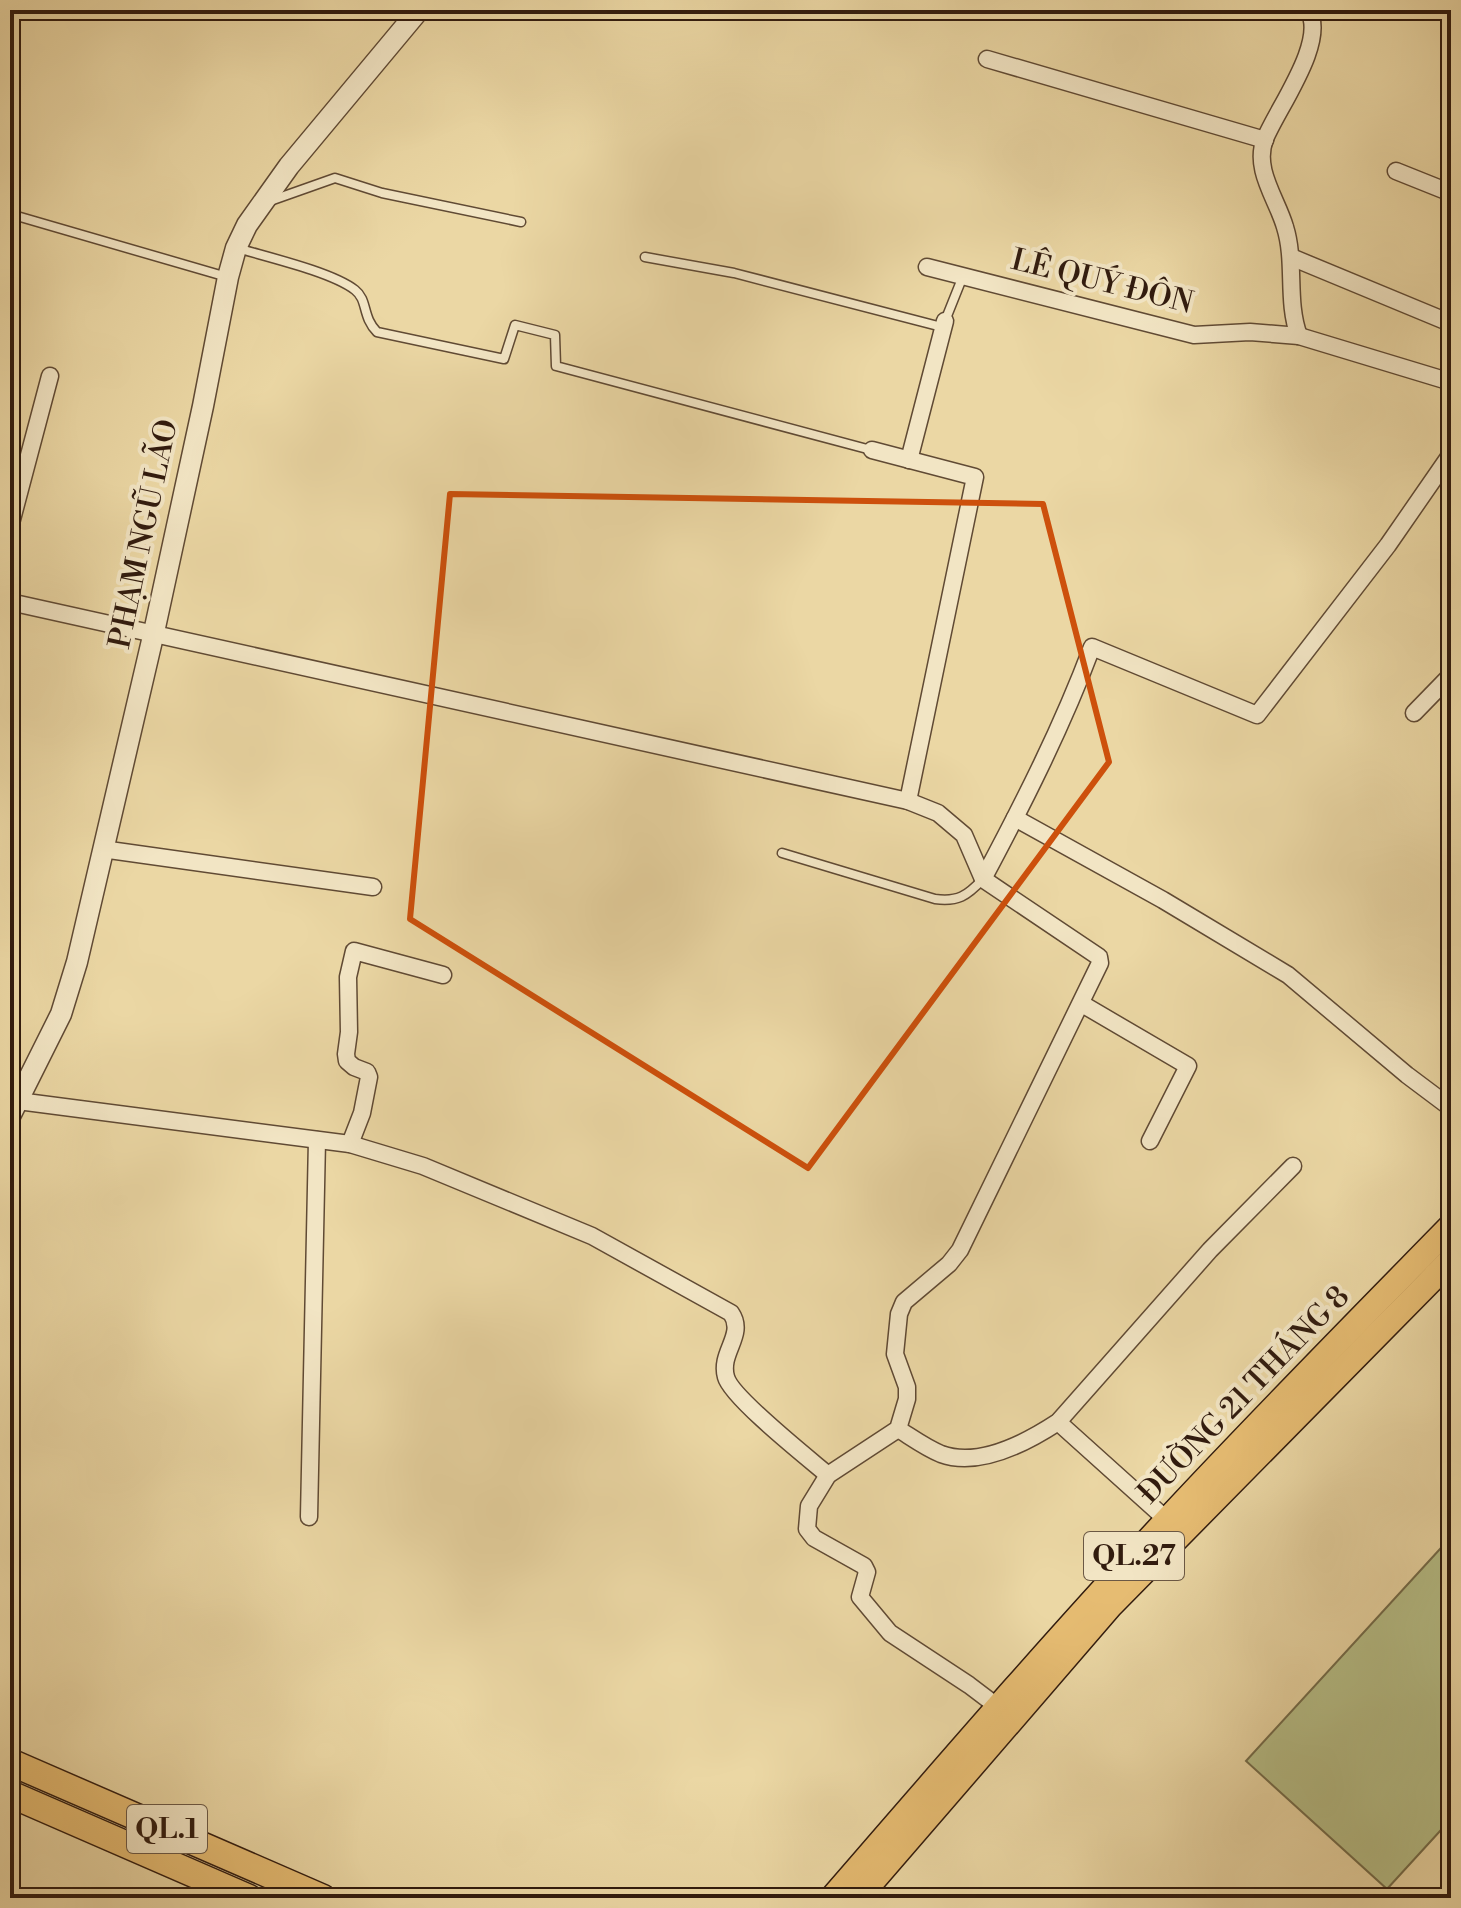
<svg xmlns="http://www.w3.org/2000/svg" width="1461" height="1908" viewBox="0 0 1461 1908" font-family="'Libre Bodoni',serif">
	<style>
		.green { fill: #b6be87; stroke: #746c4a; stroke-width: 2 }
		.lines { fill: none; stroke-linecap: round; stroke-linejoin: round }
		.service-casing { stroke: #604a34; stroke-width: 11 }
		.minor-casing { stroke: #604a34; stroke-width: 19 }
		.tertiary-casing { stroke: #604a34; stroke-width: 23 }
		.primary-casing { stroke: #311b0e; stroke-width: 27 }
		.trunk-casing { stroke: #311b0e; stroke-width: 29 }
		.service { stroke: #f2e5c4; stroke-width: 8 }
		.minor { stroke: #f2e5c4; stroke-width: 16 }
		.tertiary { stroke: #f2e5c4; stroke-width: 20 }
		.primary { stroke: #e6bc72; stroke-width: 24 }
		.trunk { stroke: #e6bc72; stroke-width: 26 }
		.marked { fill: none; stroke: #cd500c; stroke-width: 6; stroke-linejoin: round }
		.labels { text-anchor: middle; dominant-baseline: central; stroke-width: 8; stroke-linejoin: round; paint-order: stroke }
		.shield { fill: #f2e5c4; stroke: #6b5845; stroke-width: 2 }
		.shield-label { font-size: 28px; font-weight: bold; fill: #311b0e }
		.street-label { font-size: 30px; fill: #311b0e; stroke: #f2e5c4 }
	</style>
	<rect width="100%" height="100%" fill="#ebd7a4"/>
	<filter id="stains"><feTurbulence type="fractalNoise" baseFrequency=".0025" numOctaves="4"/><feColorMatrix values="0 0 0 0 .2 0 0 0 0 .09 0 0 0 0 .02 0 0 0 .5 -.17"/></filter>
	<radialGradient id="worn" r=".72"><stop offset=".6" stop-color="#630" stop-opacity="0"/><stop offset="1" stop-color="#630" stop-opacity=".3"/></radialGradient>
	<polygon class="green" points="1440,1549 1451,1559 1451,1819 1387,1889 1246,1761"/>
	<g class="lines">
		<defs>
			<g id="service">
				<polyline points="270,201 335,178 382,193 521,222"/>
				<polyline points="10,214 227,277"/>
				<path d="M237 248C267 257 332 272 355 290 368 300 362 317 377 332L504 359 515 325 555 335 556 366 871 450"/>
				<polyline points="645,257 734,273 938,326 945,321 963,276"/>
				<path d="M782 853 935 899C958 902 967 896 983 879"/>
			</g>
			<g id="minor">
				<polyline points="987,59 1265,140"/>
				<polyline points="1396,171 1451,193"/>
				<polyline points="1291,257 1443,320"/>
				<polyline points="927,267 1194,335 1250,332 1299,336 1451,382"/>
				<path d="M1299 336C1286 301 1296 262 1285 227 1277 199 1253 169 1265 139 1277 109 1328 41 1308 10"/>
				<polyline points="872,450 975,477 908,801"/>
				<polyline points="909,460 945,321"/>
				<polyline points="10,527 50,376"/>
				<polyline points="10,602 908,801 938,813 964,835 983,879 1099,957 1100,963 960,1250 949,1264 904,1302 899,1314 895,1354 907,1387 907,1399 898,1429 828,1475 809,1506 807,1529 814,1538 864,1566 867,1572 860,1597 890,1633 969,1685 998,1707"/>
				<polyline points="1414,713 1451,675"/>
				<polyline points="1015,818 1163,900 1288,975 1407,1075 1451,1108"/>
				<polyline points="102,849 373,887"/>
				<path d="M983 879C1023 804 1062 727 1092 647L1257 715 1388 545 1451 454"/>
				<polyline points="1082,1004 1188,1066 1150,1141"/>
				<path d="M18 1101 350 1144 423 1166 592 1236 731 1313C746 1335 719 1352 726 1377 731 1397 808 1458 828 1475"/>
				<polyline points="350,1144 362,1113 369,1077 367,1072 354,1067 347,1061 346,1054 349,1032 348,977 354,951 443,975"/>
				<polyline points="1058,1422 1167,1520"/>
				<path d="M898 1429C911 1437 926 1448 941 1454 979 1468 1026 1443 1058 1422L1210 1250 1293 1166"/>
				<polyline points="309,1517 317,1140"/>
			</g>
			<polyline id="tertiary" points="10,1116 61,1014 77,962 154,632 203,406 228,277 236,248 247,225 289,166 419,10"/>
			<g id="primary">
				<path d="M832 1898C943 1770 1053 1642 1169 1518 1261 1419 1356 1323 1451 1226"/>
				<polyline points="858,1898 1111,1605 1451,1260"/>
			</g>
			<g id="trunk">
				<polyline points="10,1762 323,1898"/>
				<polyline points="10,1794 249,1898"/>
			</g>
		</defs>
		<use href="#service" class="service-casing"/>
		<use href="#minor" class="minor-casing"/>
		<use href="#tertiary" class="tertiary-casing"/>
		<use href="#primary" class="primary-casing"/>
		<use href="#trunk" class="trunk-casing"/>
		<use href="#service" class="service"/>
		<use href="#minor" class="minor"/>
		<use href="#tertiary" class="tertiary"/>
		<use href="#primary" class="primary"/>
		<use href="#trunk" class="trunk"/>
	</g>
	<path class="marked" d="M450 494 1043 504 1109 762 808 1168 410 919Z"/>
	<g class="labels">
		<g class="shield">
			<rect x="1084" y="1532" width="100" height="48" rx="6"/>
			<rect x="127" y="1805" width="80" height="48" rx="6"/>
		</g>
		<g class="shield-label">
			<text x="1134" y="1556">QL.27</text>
			<text x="167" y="1829">QL.1</text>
		</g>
		<g class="street-label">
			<text transform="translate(1102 282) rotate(14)">LÊ QUÝ ĐÔN</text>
			<text transform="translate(144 534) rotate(-78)">PHẠM NGŨ LÃO</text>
			<text transform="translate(1244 1395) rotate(-46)">ĐƯỜNG 21 THÁNG 8</text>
		</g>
	</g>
	<rect width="1461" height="1908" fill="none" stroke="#ebd7a4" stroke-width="40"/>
	<rect x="12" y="12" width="1437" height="1884" fill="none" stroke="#311b0e" stroke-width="4"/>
	<rect x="20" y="20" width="1421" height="1868" fill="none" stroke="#311b0e" stroke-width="2"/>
	<rect width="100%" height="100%" filter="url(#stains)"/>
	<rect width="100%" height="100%" fill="url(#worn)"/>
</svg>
